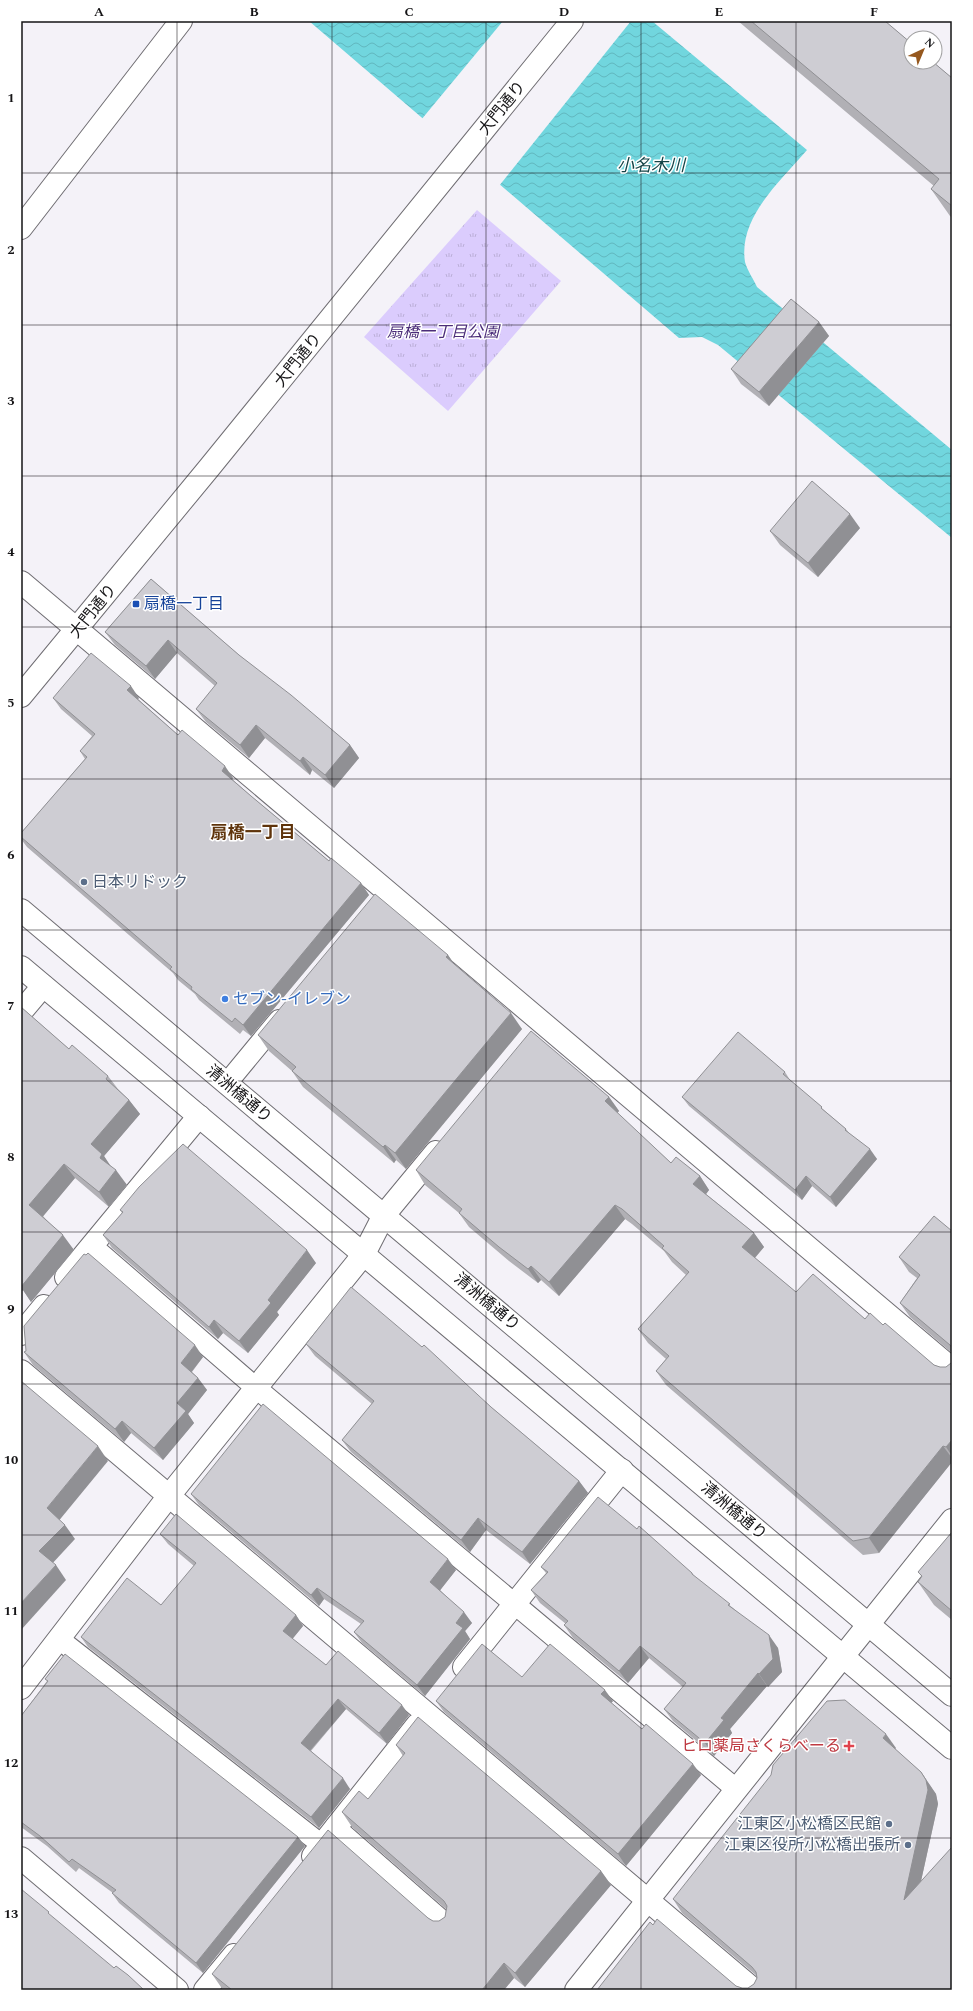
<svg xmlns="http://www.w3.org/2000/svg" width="973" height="2011" viewBox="0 0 973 2011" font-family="Spectral,'Noto Sans JP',serif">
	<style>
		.grass { fill: url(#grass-tufts) }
		.water { fill: url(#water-waves) }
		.pier { fill: #f4f2f8 }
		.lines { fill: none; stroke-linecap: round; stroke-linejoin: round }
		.lane-casing { stroke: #6f6d72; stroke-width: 22 }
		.street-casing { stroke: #6f6d72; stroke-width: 24 }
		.secondary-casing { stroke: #6f6d72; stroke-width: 24 }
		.lane { stroke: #fff; stroke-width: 20 }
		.street { stroke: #fff; stroke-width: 22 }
		.secondary { stroke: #fff; stroke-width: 22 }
		.wall { fill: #b1b0b5 }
		.shaded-wall { fill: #909094 }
		.building { fill: #cecdd3; stroke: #909094 }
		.grid { fill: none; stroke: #151416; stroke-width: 1; stroke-opacity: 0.55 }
		.transit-dot { fill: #1a4fb4; stroke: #fff; stroke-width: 1.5 }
		.service-dot { fill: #5c6f8a; stroke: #fff; stroke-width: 1.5 }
		.shop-dot { fill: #3f7fe0; stroke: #fff; stroke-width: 1.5 }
		.health-dot { fill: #e0444e; stroke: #fff; stroke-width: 1.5 }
		.labels { text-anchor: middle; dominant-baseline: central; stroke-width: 3; stroke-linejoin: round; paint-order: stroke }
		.street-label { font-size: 16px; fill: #151416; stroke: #fff }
		.park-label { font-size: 16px; font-style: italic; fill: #4b2d79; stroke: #fff }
		.transit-label { font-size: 16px; fill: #164399; stroke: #fff; text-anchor: start }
		.service-label { font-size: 16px; fill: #4e5e75; stroke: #fff; text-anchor: end }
		.shop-label { font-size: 16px; fill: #366cbe; stroke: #fff; text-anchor: start }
		.health-label { font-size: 16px; fill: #be3a42; stroke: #fff; text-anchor: end }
		.water-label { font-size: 17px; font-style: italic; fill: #154447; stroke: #fff }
		.neighbourhood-label { font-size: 17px; font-weight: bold; fill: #5f340b; stroke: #fff }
		.neatline { fill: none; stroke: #151416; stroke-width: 1.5 }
		.grid-label { font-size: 13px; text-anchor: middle; font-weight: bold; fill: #151416 }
	</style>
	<defs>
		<pattern id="grass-tufts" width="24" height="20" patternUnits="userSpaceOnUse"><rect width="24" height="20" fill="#dbccfd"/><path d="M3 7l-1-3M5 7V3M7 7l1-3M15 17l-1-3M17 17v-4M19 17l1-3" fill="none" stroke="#bbaed8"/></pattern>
		<pattern id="water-waves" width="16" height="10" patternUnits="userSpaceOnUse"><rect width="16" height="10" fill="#71d6de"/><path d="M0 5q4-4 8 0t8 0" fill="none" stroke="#61b7be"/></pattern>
	</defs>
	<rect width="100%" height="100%" fill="#f4f2f8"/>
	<polygon class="grass" points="477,210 561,281 448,411 364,337"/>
	<path class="water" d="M309 21H652L807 150C781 181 738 217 745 262 747 270 754 280 757 287L952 450V538L718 345 702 337 679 338Z"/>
	<polygon class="pier" points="503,21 631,21 499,186 421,120"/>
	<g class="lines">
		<defs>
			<g id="lane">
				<polyline points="227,1083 279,1020"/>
				<polyline points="92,1246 255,1387 736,1789"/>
				<polyline points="59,1639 322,1845"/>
				<polyline points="335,1827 446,1924"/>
			</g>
			<g id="street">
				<polyline points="21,228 181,21"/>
				<polyline points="21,582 952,1369"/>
				<polyline points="21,1012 43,986"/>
				<polyline points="384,1215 436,1152"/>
				<polyline points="66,1277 199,1116"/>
				<polyline points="21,1334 44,1306"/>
				<polyline points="21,1371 754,1990"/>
				<polyline points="464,1667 622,1470"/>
				<polyline points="313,1856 417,1725"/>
				<polyline points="21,1858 177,1990"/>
				<polyline points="205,1990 234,1955"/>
			</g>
			<g id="secondary">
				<polyline points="21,696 209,468 572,21"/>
				<polyline points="21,910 952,1695"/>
				<polyline points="21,967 952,1748"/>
				<polyline points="21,1688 168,1497 364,1254 384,1215"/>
				<polyline points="576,1990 952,1520"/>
			</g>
		</defs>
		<use href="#lane" class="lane-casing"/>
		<use href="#street" class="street-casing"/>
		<use href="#secondary" class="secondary-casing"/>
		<use href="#lane" class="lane"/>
		<use href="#street" class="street"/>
		<use href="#secondary" class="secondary"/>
	</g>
	<g class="wall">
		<polygon points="738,21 885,21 952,78 952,218 950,216 931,189 934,186"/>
		<polygon points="819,322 829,336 769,406 741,384 731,369"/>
		<polygon points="860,528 818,577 780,545 770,531"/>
		<polygon points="151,579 239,655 350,745 359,758 334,788 312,770 310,775 265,738 249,758 206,722 196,709 215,686 177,653 155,679 115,645 105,632"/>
		<polygon points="53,698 139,698 138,699 178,735 233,778 232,779 251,796 329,861 361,883 369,895 251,1036 243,1030 240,1034 199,1000 195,994 178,980 173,973 27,847 21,839 21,833 85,759 80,751 92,736 61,709"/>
		<polygon points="448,955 454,964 522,1029 406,1169 396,1160 394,1163 303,1087 292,1071 269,1051 258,1035"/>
		<polygon points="21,1007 69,1049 108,1076 118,1089 129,1100 140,1114 104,1156 110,1166 127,1185 109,1207 75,1178 43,1216 74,1250 31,1302 23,1290 21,1292"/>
		<polygon points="785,1072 790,1080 826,1112 846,1129 849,1133 877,1159 836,1207 812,1186 802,1200 689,1106 682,1097"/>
		<polygon points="609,1097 619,1111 617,1113 671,1163 700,1176 709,1190 706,1194 754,1233 764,1247 755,1258 796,1292 865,1319 883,1325 934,1365 940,1367 946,1367 951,1363 952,1362 952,1462 879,1553 863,1555 666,1385 656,1371 666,1359 648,1343 638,1329 686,1275 672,1262 664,1251 632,1224 625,1219 559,1296 541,1280 538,1283 509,1261 469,1227 459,1213 425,1185 416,1170"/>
		<polygon points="120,1210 316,1263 277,1312 279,1315 248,1353 223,1333 218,1339 112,1248 103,1235 122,1213"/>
		<polygon points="952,1231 952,1353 910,1317 900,1303 917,1278 909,1272 899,1257"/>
		<polygon points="306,1344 491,1407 579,1481 588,1493 530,1564 486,1530 470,1552 351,1452 342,1440 372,1404 315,1356"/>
		<polygon points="26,1351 203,1357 192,1372 198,1378 207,1390 188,1414 194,1423 163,1460 131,1433 124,1442 33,1365 24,1352"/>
		<polygon points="191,1494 456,1570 440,1590 472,1623 465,1631 470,1639 425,1696 362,1643 354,1632 361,1624 324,1599 319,1606 199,1505"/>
		<polygon points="637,1529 692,1573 695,1577 733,1608 778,1648 782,1672 768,1687 767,1686 730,1729 732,1733 714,1756 673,1721 664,1709 683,1687 649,1658 628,1683 573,1638 564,1625 566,1624 540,1603 531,1590 546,1573 541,1567"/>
		<polygon points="952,1532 952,1620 934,1605 918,1582 922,1577 918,1572"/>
		<polygon points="160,1534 296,1615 303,1626 292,1639 326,1665 409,1715 387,1744 346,1709 311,1751 350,1789 319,1828 88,1647 81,1637 161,1605 194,1566 168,1544"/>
		<polygon points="522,1677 613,1701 611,1703 642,1729 701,1775 626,1866 444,1712 436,1701"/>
		<polygon points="45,1679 298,1837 305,1846 203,1973 119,1903 112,1893 113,1893 79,1868 76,1872 47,1846 21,1827 21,1716 47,1681"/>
		<polygon points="396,1745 601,1871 611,1885 525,1987 514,1978 504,1990 223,1990 212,1974 428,1918 433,1921 439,1921 445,1917 446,1909 352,1827 342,1812 368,1799 403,1756"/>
		<polygon points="896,1748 895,1749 921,1772 936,1794 938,1804 921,1881 952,1990 597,1990 736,1986 742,1988 748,1988 754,1984 757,1978 757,1976 682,1913 673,1899"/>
	</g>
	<g class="shaded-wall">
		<polygon points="819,322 829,336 769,406 759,392"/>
		<polygon points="850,514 860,528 818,577 808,563"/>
		<polygon points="168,640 177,653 155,679 146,666"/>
		<polygon points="131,686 139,698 135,702 127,690"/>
		<polygon points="256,725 265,738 249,758 240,745"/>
		<polygon points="350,745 359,758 334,788 325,775"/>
		<polygon points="303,757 312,770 310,775 300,761"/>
		<polygon points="225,766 233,778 230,782 222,771"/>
		<polygon points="361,883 369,895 251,1036 243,1025"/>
		<polygon points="448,955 459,971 446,957"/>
		<polygon points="511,1013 522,1029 406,1169 395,1153"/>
		<polygon points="609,1097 619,1111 615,1116 605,1101"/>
		<polygon points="129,1100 140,1114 104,1156 112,1168 110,1173 91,1144"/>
		<polygon points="385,1145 396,1160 394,1163 383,1147"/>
		<polygon points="870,1149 877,1159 836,1207 830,1197"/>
		<polygon points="64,1164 75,1178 40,1220 29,1205"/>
		<polygon points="116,1170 127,1185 109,1207 99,1192"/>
		<polygon points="700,1176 709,1190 703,1198 693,1184"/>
		<polygon points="806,1176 812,1186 802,1200 795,1190"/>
		<polygon points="615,1205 625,1219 559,1296 549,1282"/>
		<polygon points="754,1233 764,1247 752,1261 742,1247"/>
		<polygon points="63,1235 74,1250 31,1302 23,1290 21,1292 21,1269"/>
		<polygon points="307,1250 316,1263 277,1312 279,1315 248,1353 239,1341 268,1300"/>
		<polygon points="531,1266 541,1280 538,1283 528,1269"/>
		<polygon points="214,1320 223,1333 218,1339 209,1327"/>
		<polygon points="195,1345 203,1357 189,1375 181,1363"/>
		<polygon points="198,1378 207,1390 188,1414 194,1423 163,1460 154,1448 177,1403"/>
		<polygon points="122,1421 131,1433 124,1442 115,1429"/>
		<polygon points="952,1440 952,1456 946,1447"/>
		<polygon points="98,1446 108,1461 57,1523 47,1508"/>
		<polygon points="943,1446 952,1458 952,1462 879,1553 869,1538"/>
		<polygon points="579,1481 588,1493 530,1564 522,1552"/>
		<polygon points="478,1518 486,1530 470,1552 461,1540"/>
		<polygon points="65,1525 75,1539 50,1566 39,1551"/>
		<polygon points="448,1559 456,1570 438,1593 430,1582"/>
		<polygon points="56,1565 66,1580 21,1630 21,1603"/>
		<polygon points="317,1588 324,1599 319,1606 311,1595"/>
		<polygon points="464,1612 472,1623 465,1631 470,1639 425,1696 417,1685 456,1623"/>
		<polygon points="296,1615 303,1626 290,1642 283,1631"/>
		<polygon points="769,1635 778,1648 782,1672 768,1687 759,1674"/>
		<polygon points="640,1646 649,1658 628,1683 619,1671"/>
		<polygon points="758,1673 767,1686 730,1729 732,1733 714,1756 705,1743 721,1718"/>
		<polygon points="605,1690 613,1701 609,1706 601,1694"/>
		<polygon points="338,1699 346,1709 308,1753 301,1743"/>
		<polygon points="402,1705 409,1715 387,1744 379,1733"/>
		<polygon points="886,1734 896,1748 893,1752 883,1738"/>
		<polygon points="693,1764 701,1775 626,1866 618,1854"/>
		<polygon points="921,1772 936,1794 938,1804 914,1913 904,1900"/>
		<polygon points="343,1778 350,1789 319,1828 311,1817"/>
		<polygon points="298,1837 305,1846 203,1973 196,1963"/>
		<polygon points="601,1871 611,1885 525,1987 515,1973"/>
		<polygon points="504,1963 514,1978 504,1990 482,1990"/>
	</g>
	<g class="building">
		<polygon points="751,21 885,21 911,43 911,62 933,62 952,78 952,206 931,189 939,179"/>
		<polygon points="791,299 819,322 759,392 731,369"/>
		<polygon points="812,481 850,514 808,563 770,531"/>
		<polygon points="151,579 239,655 291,695 350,745 325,775 303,757 300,761 256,725 240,745 196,709 217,683 168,640 146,666 105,632"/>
		<polygon points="91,653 131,686 127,690 178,735 182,730 225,766 222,771 251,796 329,861 331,858 361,883 243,1025 235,1018 232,1022 191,989 192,987 170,969 172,967 21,837 21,833 87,757 80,751 95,734 53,698"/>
		<polygon points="375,894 448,955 446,957 511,1013 395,1153 385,1145 383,1147 292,1071 296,1067 258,1035"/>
		<polygon points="21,1007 69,1049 72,1045 108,1076 106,1079 129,1100 91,1144 102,1154 100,1158 116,1170 99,1192 64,1164 29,1205 63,1235 21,1287"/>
		<polygon points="531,1031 609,1097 605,1101 671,1163 676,1157 700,1176 693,1184 754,1233 742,1247 796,1292 813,1274 865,1319 870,1313 883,1325 885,1323 934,1365 940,1367 946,1367 951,1363 952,1362 952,1440 946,1447 943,1446 869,1538 853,1541 656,1371 669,1356 638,1329 689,1272 662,1248 664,1246 622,1209 615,1205 549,1282 531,1266 528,1269 499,1247 459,1213 462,1209 416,1170"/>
		<polygon points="738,1032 785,1072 783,1074 822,1107 821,1108 846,1129 845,1130 870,1149 830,1197 806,1176 795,1190 682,1097"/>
		<polygon points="183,1144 307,1250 268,1300 271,1303 239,1341 214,1320 209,1327 103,1235 123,1212 120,1210 139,1187"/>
		<polygon points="934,1216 952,1231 952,1348 950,1345 900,1303 920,1275 899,1257"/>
		<polygon points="88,1253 195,1345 181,1363 198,1378 177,1403 186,1411 154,1448 122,1421 115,1429 24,1352 26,1351 24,1326 84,1254 86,1255"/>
		<polygon points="351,1287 422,1347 424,1345 491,1407 579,1481 522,1552 478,1518 461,1540 342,1440 374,1401 306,1344"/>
		<polygon points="21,1381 98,1446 47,1508 65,1525 39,1551 56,1565 21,1603"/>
		<polygon points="263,1404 448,1559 430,1582 464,1612 456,1623 463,1628 417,1685 354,1632 364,1621 317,1588 311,1595 191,1494"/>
		<polygon points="598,1497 637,1529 639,1526 692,1573 692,1574 730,1604 728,1605 769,1635 773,1659 759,1674 758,1673 721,1718 724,1720 705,1743 664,1709 686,1683 640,1646 619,1671 564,1625 568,1621 531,1590 548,1572 541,1567"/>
		<polygon points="176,1514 296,1615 283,1631 326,1665 338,1651 402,1705 379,1733 338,1699 301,1743 343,1778 311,1817 81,1637 127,1578 161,1605 196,1563 160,1534"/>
		<polygon points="952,1532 952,1611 918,1582 922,1576 918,1572"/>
		<polygon points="482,1644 522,1677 550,1644 605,1690 601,1694 642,1729 646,1724 693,1764 618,1854 436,1701"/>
		<polygon points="65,1654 298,1837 196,1963 112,1893 116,1890 72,1859 69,1862 40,1836 21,1822 21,1716 48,1681 45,1679"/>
		<polygon points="845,1700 886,1734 883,1738 921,1772 926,1780 928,1790 904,1900 952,1847 952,1990 597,1990 650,1922 653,1925 657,1919 736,1986 742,1988 748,1988 754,1984 757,1978 756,1972 752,1967 673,1899 771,1775 773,1765 827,1701"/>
		<polygon points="418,1717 601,1871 515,1973 504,1963 482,1990 232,1990 212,1974 328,1830 428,1918 433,1921 439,1921 445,1917 447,1906 444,1901 342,1812 359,1791 368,1799 405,1753 396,1745"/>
		<polygon points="21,1889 49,1912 48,1913 114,1968 116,1966 128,1975 144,1990 21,1990"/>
	</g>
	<path class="grid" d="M177 21V1990M332 21V1990M486 21V1990M641 21V1990M796 21V1990M21 173H952M21 325H952M21 476H952M21 627H952M21 779H952M21 930H952M21 1081H952M21 1232H952M21 1384H952M21 1535H952M21 1686H952M21 1838H952"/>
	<rect class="transit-dot" x="132" y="600" width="8" height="8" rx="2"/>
	<g class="service-dot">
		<circle cx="84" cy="882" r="4"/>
		<circle cx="889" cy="1824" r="4"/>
		<circle cx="908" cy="1845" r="4"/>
	</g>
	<circle class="shop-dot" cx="225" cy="999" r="4"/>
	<path class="health-dot" d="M847 1740h4v4h4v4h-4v4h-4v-4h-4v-4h4z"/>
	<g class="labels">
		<g class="street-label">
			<text transform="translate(502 108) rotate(-51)">大門通り</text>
			<text transform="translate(298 360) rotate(-51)">大門通り</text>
			<text transform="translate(93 611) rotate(-51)">大門通り</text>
			<text transform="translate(239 1094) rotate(40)">清洲橋通り</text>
			<text transform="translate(487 1302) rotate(40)">清洲橋通り</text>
			<text transform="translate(734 1511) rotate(40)">清洲橋通り</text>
		</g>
		<g class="park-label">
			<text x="443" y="332">扇橋一丁目公園</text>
		</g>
		<g class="transit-label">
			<text x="144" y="604">扇橋一丁目</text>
		</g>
		<g class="service-label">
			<text x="92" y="882" text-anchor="start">日本リドック</text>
			<text x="881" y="1824">江東区小松橋区民館</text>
			<text x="900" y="1845">江東区役所小松橋出張所</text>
		</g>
		<g class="shop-label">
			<text x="233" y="999">セブン-イレブン</text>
		</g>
		<g class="health-label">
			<text x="841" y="1746">ヒロ薬局さくらべーる</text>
		</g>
		<g class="water-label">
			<text x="651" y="166">小名木川</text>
		</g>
		<g class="neighbourhood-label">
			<text x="253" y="833">扇橋一丁目</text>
		</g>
	</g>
	<rect width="973" height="2011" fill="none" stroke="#ffffff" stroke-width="44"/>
	<g transform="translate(923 50) rotate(44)"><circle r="19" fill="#ffffff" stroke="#a1a1a2"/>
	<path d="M0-3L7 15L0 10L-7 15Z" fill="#96581e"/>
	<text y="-6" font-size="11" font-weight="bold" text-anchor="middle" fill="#151416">N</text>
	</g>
	<rect x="22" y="22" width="929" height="1967" class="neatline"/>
	<g class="grid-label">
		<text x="99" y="16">A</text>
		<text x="254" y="16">B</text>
		<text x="409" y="16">C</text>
		<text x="564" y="16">D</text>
		<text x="719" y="16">E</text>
		<text x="874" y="16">F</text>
		<text x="11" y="102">1</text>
		<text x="11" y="254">2</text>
		<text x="11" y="405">3</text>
		<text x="11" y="556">4</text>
		<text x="11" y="707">5</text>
		<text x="11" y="859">6</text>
		<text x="11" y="1010">7</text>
		<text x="11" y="1161">8</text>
		<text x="11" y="1313">9</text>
		<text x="11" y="1464">10</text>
		<text x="11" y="1615">11</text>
		<text x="11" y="1767">12</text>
		<text x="11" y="1918">13</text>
	</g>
</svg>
